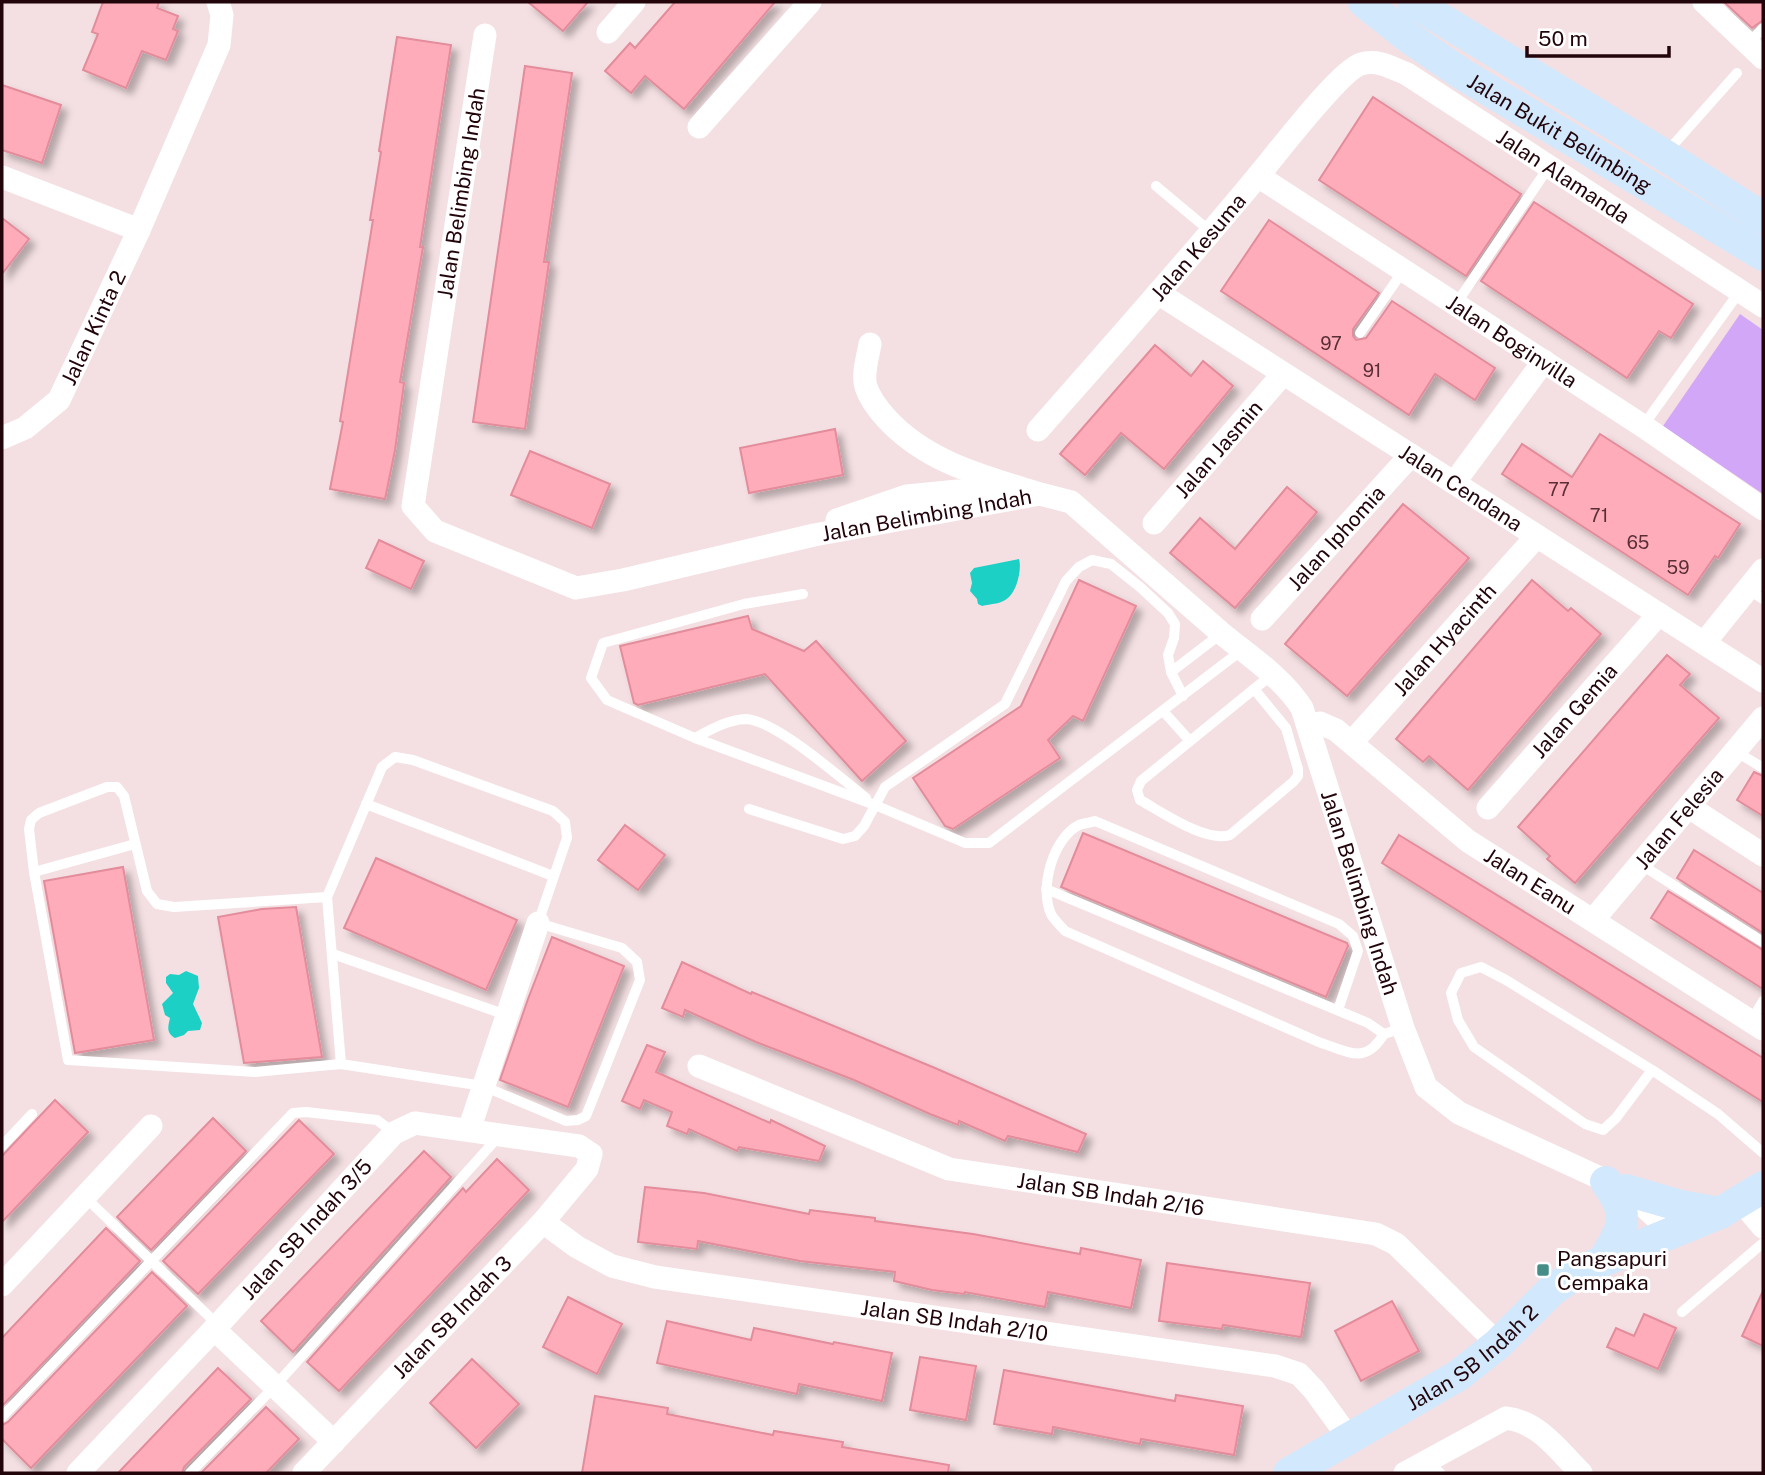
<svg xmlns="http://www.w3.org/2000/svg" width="1765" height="1475" viewBox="0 0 1765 1475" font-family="'Public Sans',sans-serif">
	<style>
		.green { fill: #d3a7f7 }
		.water { fill: #1dd0c6 }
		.building { fill: #feacb9; stroke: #e38c9b; stroke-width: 2; filter: url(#shadow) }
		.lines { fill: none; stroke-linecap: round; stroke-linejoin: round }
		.lane { stroke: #fff; stroke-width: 10 }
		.street { stroke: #fff; stroke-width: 23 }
		.secondary { stroke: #d2e8fc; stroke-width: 32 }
		.poi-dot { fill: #468d88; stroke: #fff; stroke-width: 2.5 }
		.labels { text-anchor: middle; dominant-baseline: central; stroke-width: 6; stroke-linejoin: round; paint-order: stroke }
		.number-label { font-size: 18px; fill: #592e36 }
		.street-label { font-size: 21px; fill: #22040b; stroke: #fff }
		.poi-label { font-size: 21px; fill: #22040b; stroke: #fff; text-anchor: start }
	</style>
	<defs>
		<filter id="shadow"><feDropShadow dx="6" dy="6" stdDeviation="3.5" flood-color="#0004"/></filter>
	</defs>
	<rect width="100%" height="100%" fill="#f4e0e3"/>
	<polygon class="green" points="1740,314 1763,330 1763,494 1663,426"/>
	<g class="water">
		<path d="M1019 559C1022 569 1017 590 1009 597 1003 604 990 604 982 606L978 604 977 599 970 591 972 583 970 573 974 568Z"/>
		<path d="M186 971 198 976 199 988 193 1004 202 1023 200 1030 188 1031 184 1035 175 1038C166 1033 168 1027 170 1018L165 1015 162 1004 173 993 166 983V977L170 974 179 975Z"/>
	</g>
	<g class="building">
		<polygon points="103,2 159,2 157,8 178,16 173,29 178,31 166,60 142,51 126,88 83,70 98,34 92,32"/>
		<polygon points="528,2 588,2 563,31"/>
		<polygon points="675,2 775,2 684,109 645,76 631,93 605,71 630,43 635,48"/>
		<polygon points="1724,2 1763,2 1763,20 1752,28"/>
		<polygon points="397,37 451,45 420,247 423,247 400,382 404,383 395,450 385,499 330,489 343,422 340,421 373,220 370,220 381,152 379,151"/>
		<polygon points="525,66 572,73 544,262 549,262 525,429 473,422"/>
		<polygon points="2,85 61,105 42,163 2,150"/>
		<polygon points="1373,97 1521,194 1466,276 1319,180"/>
		<polygon points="1534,202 1693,304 1671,338 1659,331 1627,378 1481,281"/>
		<polygon points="2,218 29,239 2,274"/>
		<polygon points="1269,220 1379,293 1353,329 1353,336 1356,340 1366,338 1392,301 1495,368 1475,400 1435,374 1409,415 1221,291"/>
		<polygon points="1155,345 1191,376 1203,361 1233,386 1164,469 1121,433 1085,475 1060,454"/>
		<polygon points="835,429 843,475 749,493 740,448"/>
		<polygon points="1600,434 1740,524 1718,558 1715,556 1688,595 1502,474 1522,444 1572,477"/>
		<polygon points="530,451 610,484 592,528 511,495"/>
		<polygon points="1287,487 1317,512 1235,608 1170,553 1200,518 1235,549"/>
		<polygon points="1403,504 1469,558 1347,696 1285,644"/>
		<polygon points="379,540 424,561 411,589 366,568"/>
		<polygon points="1079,580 1136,606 1083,721 1073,716 1048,740 1060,758 953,829 945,826 913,778 1021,706"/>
		<polygon points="1532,580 1568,611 1571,608 1601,634 1468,790 1429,756 1423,762 1396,739"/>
		<polygon points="748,616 752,629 804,651 816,641 906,741 862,781 765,674 638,705 634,703 620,646"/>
		<polygon points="1667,655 1690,674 1680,685 1719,718 1575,883 1547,859 1550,856 1518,827"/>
		<polygon points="1754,772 1763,776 1763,816 1737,800"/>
		<polygon points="625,825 665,855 638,890 598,860"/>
		<polygon points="1083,833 1347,943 1348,946 1326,997 1061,887"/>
		<polygon points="1399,835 1763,1058 1763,1102 1382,863"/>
		<polygon points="1694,850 1763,893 1763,933 1677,878"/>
		<polygon points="376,858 517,920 486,990 344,928"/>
		<polygon points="123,867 154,1040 75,1053 44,881"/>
		<polygon points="1668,891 1763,950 1763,989 1651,918"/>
		<polygon points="296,907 322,1057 244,1063 218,917 262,909"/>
		<polygon points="552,937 624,966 568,1107 500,1080 528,999"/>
		<polygon points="682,962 751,994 752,992 935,1068 1086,1134 1078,1152 1008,1136 1005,1141 959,1121 958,1125 930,1114 854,1080 756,1042 685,1010 683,1017 662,1008"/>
		<polygon points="647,1045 665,1052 656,1072 770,1123 771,1120 825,1146 819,1161 739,1147 737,1151 689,1129 687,1134 667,1126 672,1112 644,1100 640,1109 622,1101"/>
		<polygon points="55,1100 88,1132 2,1222 2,1156"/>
		<polygon points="213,1118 246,1151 151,1250 117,1217"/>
		<polygon points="299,1120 334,1154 198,1294 163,1261"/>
		<polygon points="424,1151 451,1177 293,1352 261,1321"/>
		<polygon points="497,1159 529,1190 339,1391 307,1362 463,1188 466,1192"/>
		<polygon points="645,1187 704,1193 809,1214 810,1210 875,1218 875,1221 973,1234 1080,1254 1081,1248 1141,1260 1131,1308 1048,1292 1045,1307 965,1292 964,1294 932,1290 894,1281 895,1272 800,1261 698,1241 697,1249 638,1242"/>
		<polygon points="106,1228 140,1261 2,1406 2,1338"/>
		<polygon points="1167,1263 1310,1283 1301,1337 1223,1325 1222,1329 1159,1321"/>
		<polygon points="152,1272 187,1306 31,1468 2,1439 2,1425 8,1422"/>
		<polygon points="1763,1291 1763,1346 1742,1336"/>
		<polygon points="568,1297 622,1324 597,1374 543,1347"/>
		<polygon points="1392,1301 1419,1351 1361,1381 1335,1331"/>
		<polygon points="1644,1314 1676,1328 1658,1369 1607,1347 1616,1328 1634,1336"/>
		<polygon points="667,1321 751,1340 754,1328 833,1344 834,1342 892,1353 882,1401 799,1384 797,1394 657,1363"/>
		<polygon points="920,1357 976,1366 966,1420 910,1410"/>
		<polygon points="472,1359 519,1404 476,1448 430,1403"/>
		<polygon points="218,1368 251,1399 184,1467 182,1473 118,1473"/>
		<polygon points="1004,1370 1175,1401 1176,1395 1243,1406 1234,1455 1141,1439 1140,1444 1053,1427 1052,1434 994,1424"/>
		<polygon points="595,1396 668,1408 667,1414 773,1435 774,1431 843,1442 842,1447 949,1465 948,1473 582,1473"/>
		<polygon points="266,1407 299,1439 266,1473 201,1473"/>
	</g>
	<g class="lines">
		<g class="lane">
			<polyline points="1748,44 1763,28"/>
			<polyline points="1666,153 1737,73"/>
			<polyline points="1156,186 1211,232"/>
			<polyline points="1456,304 1548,168"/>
			<polyline points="1360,333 1403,271"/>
			<polyline points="1643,426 1740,291"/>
			<polyline points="1748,589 1763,599"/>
			<polyline points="803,594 744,604 603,643 591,678 607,700 695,738 875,805 965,843 989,843 1242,650"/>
			<polyline points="1171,672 1183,696"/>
			<path d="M1254 689 1286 728 1298 769V776L1293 782 1230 835C1206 843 1162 812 1140 800L1137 790 1141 781 1254 689 1273 674"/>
			<polyline points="1163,711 1190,741"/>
			<path d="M695 738C710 730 727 720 745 719 775 719 840 778 866 798"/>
			<polyline points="1735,751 1763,768"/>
			<polyline points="366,804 553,876"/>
			<polyline points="749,809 843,839 855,836 864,826 885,787 1005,704 1066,581 1079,567 1092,560 1111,564 1140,587 1168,613 1175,624 1174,638 1168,655 1171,672 1222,633"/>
			<polyline points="1640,864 1763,942"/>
			<polyline points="34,872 135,844"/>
			<polyline points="1046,889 1368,1023 1384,1034"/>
			<polyline points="327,897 174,907 157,904 147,891 124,796 117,787 107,787 39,813 31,820 29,829 34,872 68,1060 255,1072 341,1064 483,1086 566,1121 578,1120 586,1116 640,980 637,962 622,948 538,923 567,838 565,822 553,811 413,760 395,757 382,767 327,897 341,1064"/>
			<polyline points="333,954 506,1015"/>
			<path d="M1338 1010 1358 951 1353 936 1339 924 1095 821C1090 823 1084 823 1079 825 1053 838 1039 888 1051 914 1054 920 1061 926 1065 931L1321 1043C1350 1052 1365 1065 1384 1034L1403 1028"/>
			<polyline points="1751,1021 1763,1001"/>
			<polyline points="1652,1070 1616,1118 1603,1130 1585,1124 1474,1047 1458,1020 1451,993 1461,973 1481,967 1506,980 1652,1070 1718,1114 1763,1153"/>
			<polyline points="2,1146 32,1114"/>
			<polyline points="85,1197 218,1325"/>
			<polyline points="1682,1312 1763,1243"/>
			<polyline points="2,1417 293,1113 306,1112 377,1120 394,1133"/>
			<polyline points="1427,1461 1440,1473"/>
			<polyline points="190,1473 275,1386 500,1135"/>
		</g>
		<g class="street">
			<polyline points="1704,2 1763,58"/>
			<polyline points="608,32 634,2"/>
			<path id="s1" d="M485 35 413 506 435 531 576 588 623 580 814 535 1040 494 1071 502C1121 545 1170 589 1220 632 1249 656 1281 676 1302 708L1403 1028 1426 1087 1459 1113 1626 1190 1673 1233"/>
			<polyline points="699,127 810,2"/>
			<path id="s2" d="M1258 176 1643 426 1763 509"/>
			<polyline points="2,177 139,230"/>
			<path id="s3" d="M1158 293 1763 681"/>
			<path d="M870 344C868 356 862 375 866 387 870 399 877 408 886 418 926 462 982 476 1037 493"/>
			<path id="s4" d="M1038 430C1112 346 1186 263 1257 177 1275 156 1340 70 1361 64 1378 59 1392 68 1407 74L1763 306"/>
			<path id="s5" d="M2 438 25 428 59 400 139 230 219 45 222 15 218 2"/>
			<polyline points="1454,483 1544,361"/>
			<polyline points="837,520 907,496 958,491 990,497"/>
			<path id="s6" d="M1154 523 1283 374"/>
			<path id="s7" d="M1262 619 1411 455"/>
			<polyline points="1704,643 1763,570"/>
			<path id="s8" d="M1308 725 1320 723 1336 730 1468 841 1763 1029"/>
			<path id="s9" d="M1352 742 1537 536"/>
			<polyline points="1689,807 1763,855"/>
			<path id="s10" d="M1488 808 1659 614"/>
			<path id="s11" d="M1593 920 1763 718"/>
			<path id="s12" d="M699 1066 949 1169 1376 1234 1396 1244 1498 1344"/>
			<polyline points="469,1130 538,923"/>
			<polyline points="1741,1201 1763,1227"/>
			<path id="s13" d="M543 1222 577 1247 612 1266 655 1277 1275 1366 1299 1374 1314 1390 1349 1438"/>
			<polyline points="2,1285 151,1126"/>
			<polyline points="214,1329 334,1442"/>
			<path id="s14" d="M78 1473 218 1325 394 1133 415 1123 579 1146 591 1154 587 1169 543 1222 304 1473"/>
			<path d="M1405 1473 1506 1418C1539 1422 1558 1450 1581 1473"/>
		</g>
		<g class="secondary">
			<path id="s15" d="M1364 2 1408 37 1462 74 1763 255"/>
			<polyline points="1413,2 1664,155 1763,218"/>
			<polyline points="1626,1190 1681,1206 1720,1213"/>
			<path d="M1603 1261C1624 1228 1631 1215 1606 1182"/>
			<path id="s16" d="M1289 1473 1459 1375 1498 1344 1552 1290 1574 1275 1603 1261 1720 1213 1763 1187"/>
		</g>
	</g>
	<rect class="poi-dot" x="1536" y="1263" width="14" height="14" rx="3.5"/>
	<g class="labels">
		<g class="number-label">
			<text x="1331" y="343">97</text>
			<text x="1372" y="370">91</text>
			<text x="1559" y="489">77</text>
			<text x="1599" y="515">71</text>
			<text x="1638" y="542">65</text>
			<text x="1678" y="567">59</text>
		</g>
		<g class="street-label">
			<text stroke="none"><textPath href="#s15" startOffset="236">Jalan Bukit Belimbing</textPath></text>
			<text stroke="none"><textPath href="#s4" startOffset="724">Jalan Alamanda</textPath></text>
			<text transform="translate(461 193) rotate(-81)">Jalan Belimbing Indah</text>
			<text stroke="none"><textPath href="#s4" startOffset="243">Jalan Kesuma</textPath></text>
			<text stroke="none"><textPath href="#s5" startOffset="149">Jalan Kinta 2</textPath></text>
			<text stroke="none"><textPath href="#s2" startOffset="303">Jalan Boginvilla</textPath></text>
			<text stroke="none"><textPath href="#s6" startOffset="98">Jalan Jasmin</textPath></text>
			<text stroke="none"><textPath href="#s3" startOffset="360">Jalan Cendana</textPath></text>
			<text stroke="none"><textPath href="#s1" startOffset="1020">Jalan Belimbing Indah</textPath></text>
			<text stroke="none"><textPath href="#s7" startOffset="110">Jalan Iphomia</textPath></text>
			<text stroke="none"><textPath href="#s9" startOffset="138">Jalan Hyacinth</textPath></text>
			<text stroke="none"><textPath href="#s10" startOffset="130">Jalan Gemia</textPath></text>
			<text stroke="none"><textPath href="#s11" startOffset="133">Jalan Felesia</textPath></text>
			<text stroke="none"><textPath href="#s8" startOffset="276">Jalan Eanu</textPath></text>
			<text stroke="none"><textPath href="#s1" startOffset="1671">Jalan Belimbing Indah</textPath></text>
			<text stroke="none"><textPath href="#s12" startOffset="434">Jalan SB Indah 2/16</textPath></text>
			<text stroke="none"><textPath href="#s14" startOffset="334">Jalan SB Indah 3/5</textPath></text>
			<text transform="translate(452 1317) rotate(-46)">Jalan SB Indah 3</text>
			<text stroke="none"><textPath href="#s13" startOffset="429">Jalan SB Indah 2/10</textPath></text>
			<text stroke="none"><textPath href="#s16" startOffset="217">Jalan SB Indah 2</textPath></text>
		</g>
		<g class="poi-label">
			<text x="1557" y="1258">Pangsapuri<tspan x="1557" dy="24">Cempaka</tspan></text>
		</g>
	</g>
	<rect width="1765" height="1475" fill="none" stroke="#22040b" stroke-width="7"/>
	<path d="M1527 46v10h142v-10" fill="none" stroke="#22040b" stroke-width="3.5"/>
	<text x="1538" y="46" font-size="21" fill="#22040b" stroke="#ffffff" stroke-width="5" paint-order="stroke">50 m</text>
</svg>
